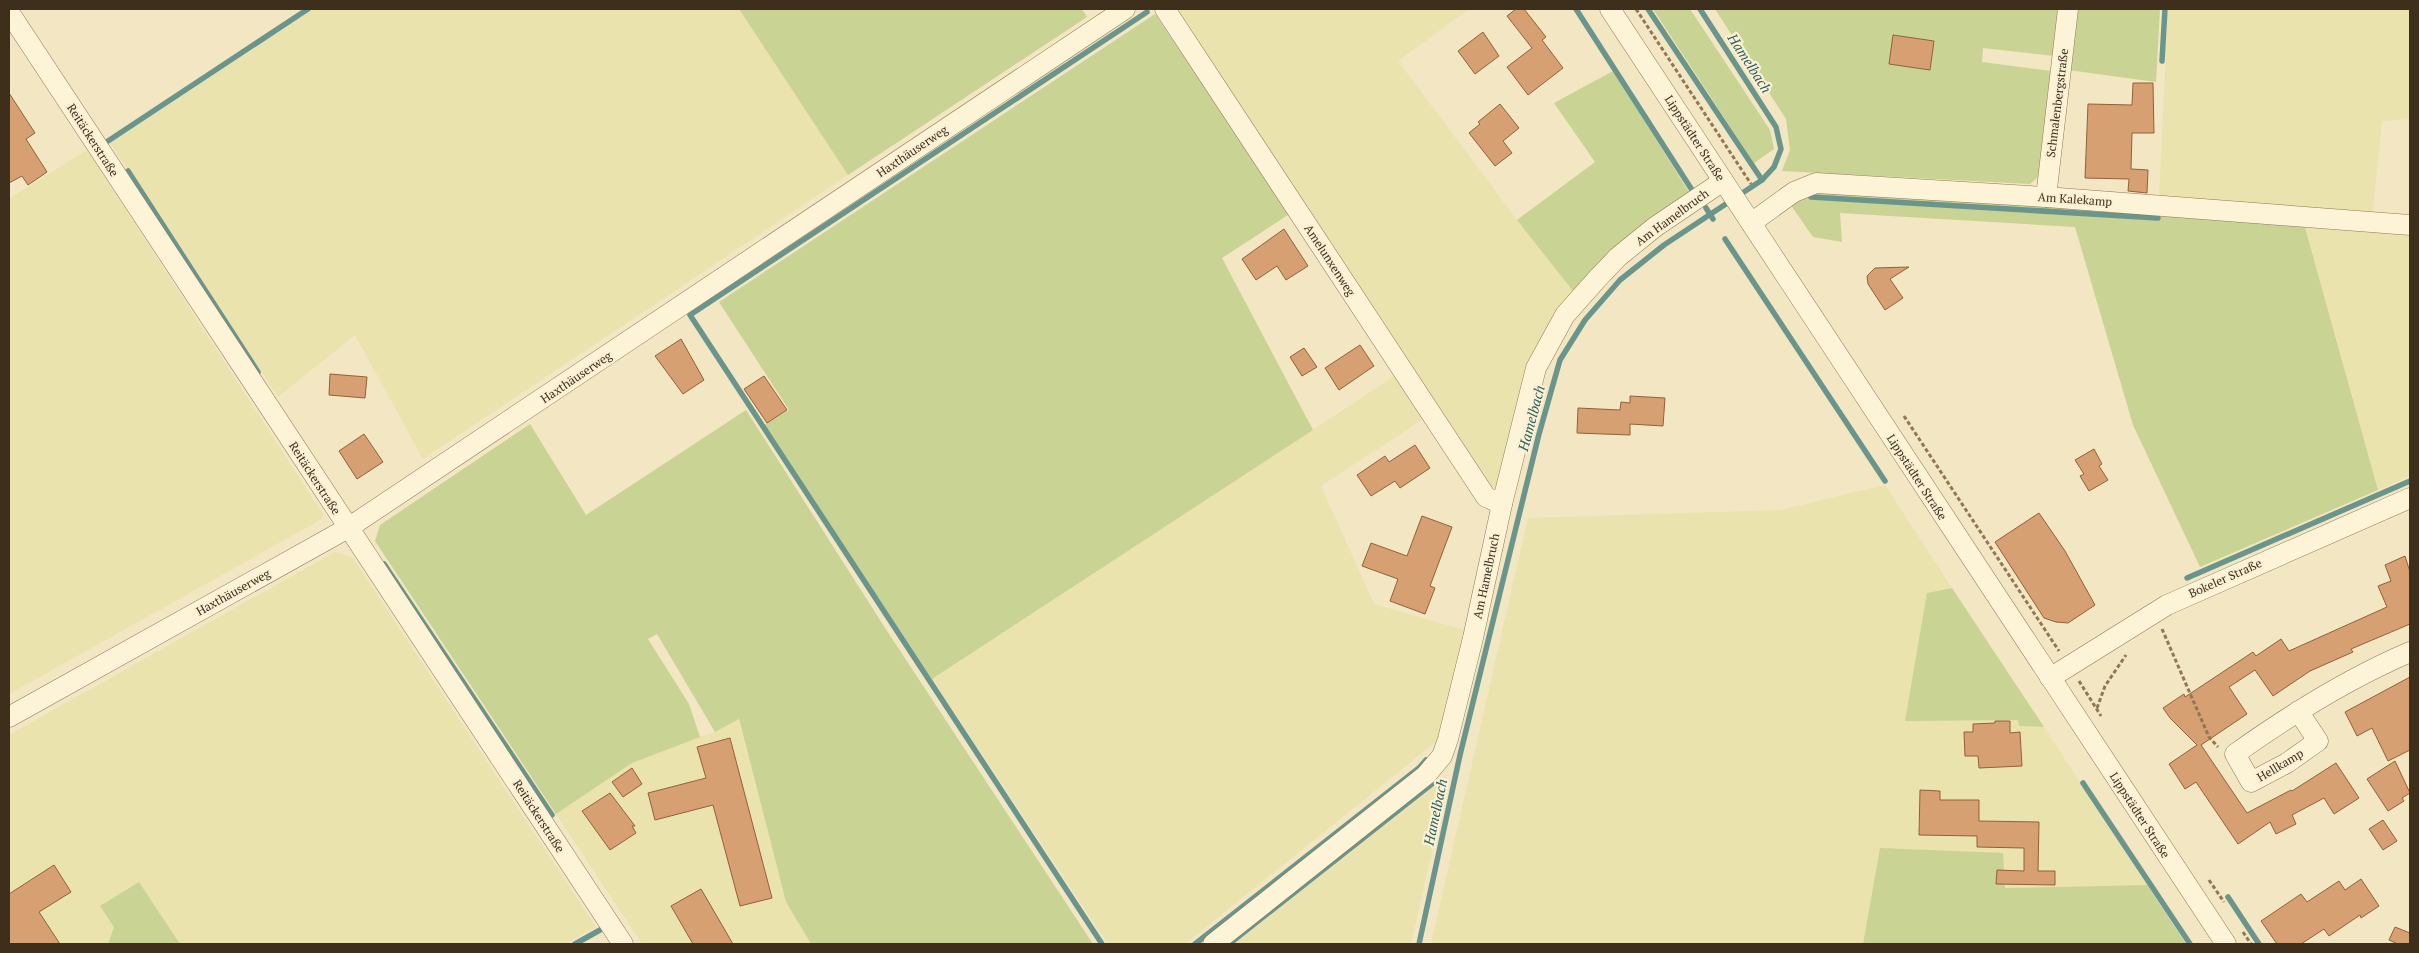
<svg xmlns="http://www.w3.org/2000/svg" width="2419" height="953" viewBox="0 0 2419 953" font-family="'PT Serif',serif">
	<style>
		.farmland { fill: #eae3ae }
		.green { fill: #c9d394 }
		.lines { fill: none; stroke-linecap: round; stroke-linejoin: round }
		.stream { stroke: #6a958c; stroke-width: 5.5 }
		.building { fill: #d6a073; stroke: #926039 }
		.minor-casing { stroke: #907756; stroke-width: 21 }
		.path { stroke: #907756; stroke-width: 3; stroke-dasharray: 4 2.5; stroke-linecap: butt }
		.minor { stroke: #fdf3d7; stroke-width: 20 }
		.labels { text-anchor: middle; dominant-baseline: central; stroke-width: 4.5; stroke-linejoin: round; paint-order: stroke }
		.street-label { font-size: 12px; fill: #3e2e1c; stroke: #faf0d3 }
		.water-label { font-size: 14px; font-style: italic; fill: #2a5f5e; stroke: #faf0d3 }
	</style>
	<rect width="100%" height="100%" fill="#f3e6c2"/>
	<g class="farmland">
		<polygon points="314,9 739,9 848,175 423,459 355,335 278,397 110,143"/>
		<polygon points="1175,9 1469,9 1398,61 1517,220 1573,291 1498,485 1488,489"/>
		<polygon points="2168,9 2410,9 2410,119 2382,121 2372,217 2159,199"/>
		<polygon points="87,150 323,514 322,519 9,694 9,199"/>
		<polygon points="2304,224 2410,234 2410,476 2378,490"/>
		<polygon points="1398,374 1426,417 1321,486 1374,604 1468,631 1443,736 1185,944 1108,944 932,679"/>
		<polygon points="1885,485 1952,588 1927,593 2018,720 2019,726 2044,727 2147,885 2005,888 1880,848 1863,944 1431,944 1528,518 1780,510"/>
		<polygon points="335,552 353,558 596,927 565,944 180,944 139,882 114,927 108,944 9,944 9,735"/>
		<polygon points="738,719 786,902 811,944 642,944 556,814 632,763 684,742 715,732"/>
		<polygon points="1439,783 1447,786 1411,944 1234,944"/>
	</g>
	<g class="green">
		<polygon points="739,9 1082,9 1087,17 848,175"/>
		<polygon points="1653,9 1690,9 1770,130 1774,149 1754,163"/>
		<polygon points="1715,9 2060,9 2054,56 1983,48 1982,62 2052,71 2039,176 2030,184 1782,171 1790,150 1786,119"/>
		<polygon points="2077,9 2160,9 2156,82 2068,70"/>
		<polygon points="1155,14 1291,213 1222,258 1313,430 932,679 764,425 789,410 719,302"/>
		<polygon points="1613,71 1689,192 1573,291 1517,220 1595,162 1554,103"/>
		<polygon points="1820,189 2304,224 2378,490 2200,567 2133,425 2075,227 1840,213 1842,242 1813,237 1790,204"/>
		<polygon points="746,410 887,631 1093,944 811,944 786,902 739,719 715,732 657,634 648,639 689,704 700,737 632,763 556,814 375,541 380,525 530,424 586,515"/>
		<polygon points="1952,588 2044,727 2019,726 2018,720 1905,721 1927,593"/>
		<polygon points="1880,848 2003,853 2005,888 2147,885 2186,944 1863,944"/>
		<polygon points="139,882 180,944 108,944 114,927 100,906"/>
	</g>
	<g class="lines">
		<g class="stream">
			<polyline points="1576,9 1692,190"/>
			<polyline points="1648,9 1762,180"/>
			<polyline points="2162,61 2165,9"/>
			<polyline points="108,141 308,9"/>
			<polyline points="128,171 258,372"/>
			<polyline points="1811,197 2158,218"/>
			<polyline points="1706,208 1713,219"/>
			<polyline points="1725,239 1885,481"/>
			<polyline points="384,564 552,815"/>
			<polyline points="2187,578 2410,481"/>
			<polyline points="2083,783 2190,944"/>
			<polyline points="2228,897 2259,944"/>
			<polyline points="575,944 600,930"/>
			<polyline points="1102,944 690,315 1147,12"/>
			<polyline points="1195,944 1419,768 1426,760"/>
			<polyline points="1229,944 1433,783"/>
			<polyline points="1419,944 1460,755 1539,434 1560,360 1585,320 1620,280 1664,245 1762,180 1774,167 1781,149 1776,127 1700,9"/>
		</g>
	</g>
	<g class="building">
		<polygon points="1516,9 1524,9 1546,37 1542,40 1563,68 1528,95 1507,67 1532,48 1507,16"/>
		<polygon points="1483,32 1499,56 1475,74 1458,51"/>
		<polygon points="1893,35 1934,41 1930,70 1889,64"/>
		<polygon points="2133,83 2153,83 2154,133 2132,133 2131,169 2148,170 2147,193 2128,191 2129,179 2085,178 2088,104 2132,105"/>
		<polygon points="9,93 35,133 26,139 47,172 28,185 22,176 9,183"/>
		<polygon points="1500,104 1519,128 1503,141 1512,153 1495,166 1469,133 1480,124 1478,122"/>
		<polygon points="1284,229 1308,266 1286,280 1277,266 1256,280 1242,259"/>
		<polygon points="1909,267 1890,279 1903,298 1885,310 1868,284 1867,276 1875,268"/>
		<polygon points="681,339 704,380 683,394 655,356"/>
		<polygon points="1360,345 1374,366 1339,390 1325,368"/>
		<polygon points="1304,348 1317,367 1302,376 1290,357"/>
		<polygon points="330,374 367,377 365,398 329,395"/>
		<polygon points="764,376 787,410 767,423 744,389"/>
		<polygon points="1630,396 1665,398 1663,426 1630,424 1630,435 1577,433 1578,408 1620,410 1621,402 1630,403"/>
		<polygon points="364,434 383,462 357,479 339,451"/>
		<polygon points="1415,445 1430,468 1400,488 1395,481 1371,496 1357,475 1385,456 1389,462"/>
		<polygon points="2094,449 2102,464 2099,466 2108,480 2089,491 2080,476 2084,474 2075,460"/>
		<polygon points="2039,513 2065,551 2095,605 2068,623 2056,622 2044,618 1995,542"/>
		<polygon points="1422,516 1452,527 1430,586 1435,588 1425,614 1390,601 1398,579 1362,566 1371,543 1407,556"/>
		<polygon points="2405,556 2410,572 2410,624 2351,649 2353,652 2310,671 2273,696 2255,670 2229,687 2247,714 2201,745 2247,813 2291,790 2292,791 2336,763 2359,798 2334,814 2324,798 2292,815 2296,824 2276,834 2270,822 2238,844 2196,782 2185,789 2169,764 2197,745 2170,718 2163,708 2184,694 2185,697 2253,652 2256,656 2281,639 2289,651 2387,607 2378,586 2391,581 2385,565"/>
		<polygon points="2410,677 2410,750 2388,761 2372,728 2357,736 2345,712"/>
		<polygon points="1995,721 2010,721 2010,733 2020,732 2022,766 1979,768 1978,756 1965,756 1964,732 1973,732 1973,724 1995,723"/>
		<polygon points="730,738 772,898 740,906 713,805 655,820 648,793 706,778 697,747"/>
		<polygon points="2395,761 2410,793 2402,798 2404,801 2388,811 2367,779"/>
		<polygon points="632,768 642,784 623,797 612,782"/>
		<polygon points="1920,790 1940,791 1940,800 1979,800 1979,821 2039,822 2038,871 2055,871 2055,885 1996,884 1997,870 2024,871 2024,848 1977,847 1977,836 1919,835"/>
		<polygon points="610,793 635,826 632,826 636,833 610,850 582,811"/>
		<polygon points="2383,820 2397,841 2383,850 2369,829"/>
		<polygon points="54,865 71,892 39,912 60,944 9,944 9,894"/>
		<polygon points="2361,879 2379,906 2361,918 2360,915 2329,936 2324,929 2301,944 2277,944 2261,921 2301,894 2307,902 2339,881 2345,890"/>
		<polygon points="701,889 733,944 693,944 671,906"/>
		<polygon points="2395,927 2410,933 2410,944 2398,944 2389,940"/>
	</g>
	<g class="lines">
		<defs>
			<g id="minor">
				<polyline points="1165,9 1486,497 1502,504"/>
				<polyline points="1610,9 2226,944"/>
				<polyline points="9,12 623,944"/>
				<polyline points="2046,197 2068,9"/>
				<polyline points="1751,223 1794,192 1816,183 2046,197 2410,225"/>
				<polyline points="2050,678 2167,605 2410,498"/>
				<path d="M2298 711 2318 741 2287 763 2251 782 2235 754C2291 714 2347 679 2410 652"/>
				<polyline points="9,717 348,528 1125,9"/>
				<polyline points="1213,944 1426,775 1442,756 1448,739 1473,638 1502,504 1536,368 1565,315 1597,279 1618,257 1655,227 1723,181"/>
			</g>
		</defs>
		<use href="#minor" class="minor-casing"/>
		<g class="path">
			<polyline points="1636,9 1751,184"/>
			<polyline points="1904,416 2059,651"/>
			<polyline points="2162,629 2209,737 2218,747"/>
			<polyline points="2079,681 2101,716"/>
			<polyline points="2097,708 2105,686 2126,655"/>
			<polyline points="2209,880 2224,902"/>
			<polyline points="2243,932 2251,944"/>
		</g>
		<use href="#minor" class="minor"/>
	</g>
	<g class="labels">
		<g class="street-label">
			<text transform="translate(2057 103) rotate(-83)">Schmalenbergstraße</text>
			<text transform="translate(1695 138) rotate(57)">Lippstädter Straße</text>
			<text transform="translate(93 140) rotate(57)">Reitäckerstraße</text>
			<text transform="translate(912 151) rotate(-34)">Haxthäuserweg</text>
			<text transform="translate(2075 199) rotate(4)">Am Kalekamp</text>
			<text transform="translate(1672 217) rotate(-36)">Am Hamelbruch</text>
			<text transform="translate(1330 260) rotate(57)">Amelunxenweg</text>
			<text transform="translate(576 377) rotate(-34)">Haxthäuserweg</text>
			<text transform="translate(1917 477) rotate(57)">Lippstädter Straße</text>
			<text transform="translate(315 478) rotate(57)">Reitäckerstraße</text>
			<text transform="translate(1486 576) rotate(-78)">Am Hamelbruch</text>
			<text transform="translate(2225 578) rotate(-24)">Bokeler Straße</text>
			<text transform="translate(233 592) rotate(-29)">Haxthäuserweg</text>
			<text transform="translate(2280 765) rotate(-31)">Hellkamp</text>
			<text transform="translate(2140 815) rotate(57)">Lippstädter Straße</text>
			<text transform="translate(539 816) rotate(57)">Reitäckerstraße</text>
		</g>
		<g class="water-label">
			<text transform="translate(1750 63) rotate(57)">Hamelbach</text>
			<text transform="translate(1531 418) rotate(-75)">Hamelbach</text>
			<text transform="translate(1435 812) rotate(-78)">Hamelbach</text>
		</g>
	</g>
	<rect width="2419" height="953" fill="none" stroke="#3e2e1c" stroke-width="20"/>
</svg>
